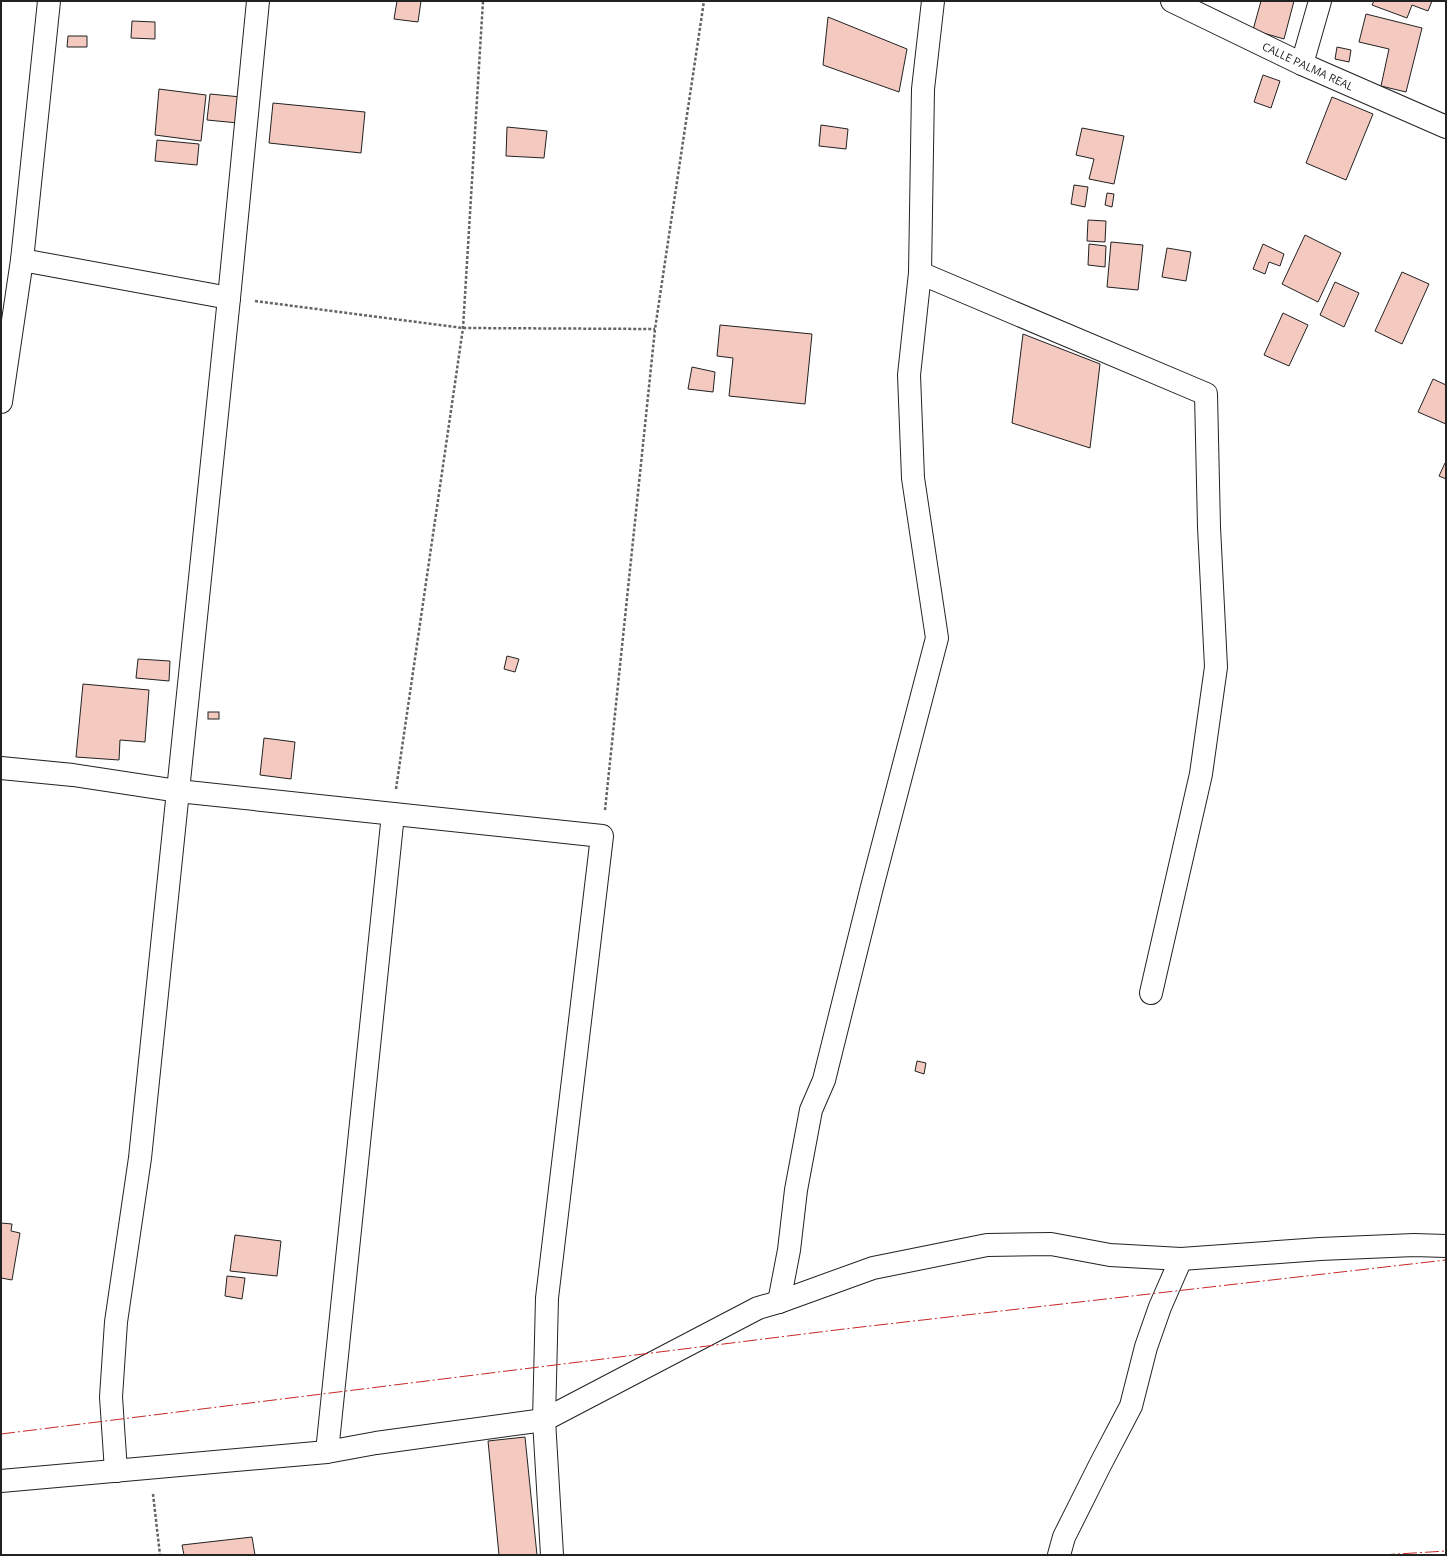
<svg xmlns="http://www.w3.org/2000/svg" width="1447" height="1556" viewBox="0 0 1447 1556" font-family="'Open Sans',sans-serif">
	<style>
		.building { fill: #f3c9c0; stroke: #222 }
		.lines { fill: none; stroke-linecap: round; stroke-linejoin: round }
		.minor-casing { stroke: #222; stroke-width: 24 }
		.path { stroke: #646464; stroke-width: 2.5; stroke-dasharray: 3 2; stroke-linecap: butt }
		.minor { stroke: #fff; stroke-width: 22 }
		.power { stroke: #c62828; stroke-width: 1; stroke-dasharray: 14 3 2 3; stroke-linecap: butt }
		.labels { text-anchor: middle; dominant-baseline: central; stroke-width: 3; stroke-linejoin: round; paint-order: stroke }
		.street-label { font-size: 11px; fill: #222; stroke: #fff }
	</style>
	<rect width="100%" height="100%" fill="#fff"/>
	<g class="building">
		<polygon points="397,1 421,1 418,22 394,19"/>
		<polygon points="1261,1 1294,1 1284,39 1253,30"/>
		<polygon points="1374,1 1432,1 1428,11 1412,5 1407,18 1372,5"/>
		<polygon points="1366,14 1422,28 1406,92 1381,86 1389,49 1359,42"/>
		<polygon points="828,17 907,49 899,92 823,65"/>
		<polygon points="132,21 155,22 155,39 131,38"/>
		<polygon points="68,36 87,36 87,47 67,47"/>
		<polygon points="1337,47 1351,50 1349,62 1335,59"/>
		<polygon points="1263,75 1280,81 1271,108 1254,102"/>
		<polygon points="159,89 206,95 201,141 155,135"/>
		<polygon points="210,94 241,97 238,123 207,120"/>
		<polygon points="1332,97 1373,114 1346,180 1306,163"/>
		<polygon points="273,103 365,112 361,153 269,143"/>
		<polygon points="821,125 848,129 846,149 819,146"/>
		<polygon points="507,127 547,131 544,158 506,156"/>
		<polygon points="1082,128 1124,136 1114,184 1089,179 1094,159 1076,155"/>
		<polygon points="157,140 199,144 197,165 155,161"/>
		<polygon points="1074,185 1088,187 1085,207 1071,204"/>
		<polygon points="1107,193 1114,194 1112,207 1105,205"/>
		<polygon points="1088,220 1106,221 1105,242 1087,241"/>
		<polygon points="1305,235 1341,253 1318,302 1282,284"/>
		<polygon points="1111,242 1143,245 1138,290 1107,287"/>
		<polygon points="1089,244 1106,246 1105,267 1088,265"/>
		<polygon points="1263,244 1284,254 1280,266 1269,262 1265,274 1253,269"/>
		<polygon points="1167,248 1191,252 1186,281 1162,277"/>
		<polygon points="1402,272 1429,284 1402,344 1375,331"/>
		<polygon points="1335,282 1359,293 1344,327 1320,315"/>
		<polygon points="1283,313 1308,325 1289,366 1264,355"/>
		<polygon points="720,325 812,334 805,404 729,396 733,358 717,356"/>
		<polygon points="1023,334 1100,364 1090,448 1012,423"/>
		<polygon points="692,367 715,372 713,392 688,389"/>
		<polygon points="1433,379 1446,385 1446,424 1418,412"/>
		<polygon points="1445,463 1446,464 1446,479 1439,476"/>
		<polygon points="507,656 519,659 515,672 504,669"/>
		<polygon points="138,659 170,661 169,681 136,678"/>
		<polygon points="83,684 149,690 145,742 120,740 119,760 76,757"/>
		<rect x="208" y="712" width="11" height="7"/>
		<polygon points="264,738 295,742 291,779 260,775"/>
		<polygon points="917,1061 926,1063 924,1074 915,1071"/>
		<polygon points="1,1223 12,1224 11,1231 20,1233 12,1280 1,1278"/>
		<polygon points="235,1235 281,1241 277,1276 230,1271"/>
		<polygon points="227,1276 245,1278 242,1299 225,1296"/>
		<polygon points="525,1437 537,1555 499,1555 488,1441"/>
		<polygon points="252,1537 255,1555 184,1555 182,1545"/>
	</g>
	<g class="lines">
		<defs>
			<g id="minor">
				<polyline points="1172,1 1302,64 1446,127"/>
				<polyline points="1302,64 1320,1"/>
				<polyline points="22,260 49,1"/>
				<polyline points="920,273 1206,394 1209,527 1216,667 1201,774 1151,993"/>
				<polyline points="1,402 22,260 229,298"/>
				<polyline points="1,768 73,775 178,791 602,836 547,1298 544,1420 552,1555"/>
				<polyline points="779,1302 789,1250 796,1190 811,1110 824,1080 872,887 937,638 913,478 909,375 920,273 923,89 933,1"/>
				<polyline points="327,1452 393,814"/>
				<polyline points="116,1471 111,1397 116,1322 140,1158 229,298 258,1"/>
				<polyline points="1,1481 327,1452 376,1443 544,1420 758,1308 779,1302 873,1268 987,1245 1051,1244 1110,1255 1181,1259 1320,1249 1414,1245 1446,1246"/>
				<polyline points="1059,1555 1064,1537 1100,1465 1131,1406 1146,1347 1160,1307 1181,1259"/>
			</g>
		</defs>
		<use href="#minor" class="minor-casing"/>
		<g class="path">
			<polyline points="255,301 463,328 655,329"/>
			<polyline points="396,789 463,328 483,1"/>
			<polyline points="605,810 655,329 704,1"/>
			<polyline points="153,1494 160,1555"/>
		</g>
		<use href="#minor" class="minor"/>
		<g class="power">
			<polyline points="1,1434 844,1329 1446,1260"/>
			<polyline points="1381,1555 1446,1551"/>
		</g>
	</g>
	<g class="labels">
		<g class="street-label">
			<text transform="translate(1308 66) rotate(25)">CALLE PALMA REAL</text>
		</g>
	</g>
	<rect width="1447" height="1556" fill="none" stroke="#222222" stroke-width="4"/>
</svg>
